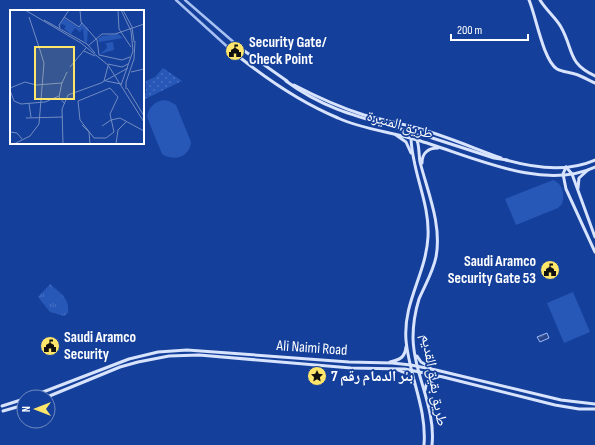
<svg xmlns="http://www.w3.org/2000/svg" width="595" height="445" viewBox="0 0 595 445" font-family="'Sofia Sans Condensed','Noto Naskh Arabic',sans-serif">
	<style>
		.grass { fill: url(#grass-dots) }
		.park { fill: url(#park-tufts) }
		.garden { fill: #2758b8 }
		.water { fill: url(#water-waves); stroke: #9bbaf6 }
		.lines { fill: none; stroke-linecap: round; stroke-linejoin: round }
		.secondary-tunnel { stroke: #375ca9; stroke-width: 3; stroke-dasharray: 3 1.5; stroke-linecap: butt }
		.tertiary { stroke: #a8c1f3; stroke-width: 2.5 }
		.secondary { stroke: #d8e3fd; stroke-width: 3 }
		.labels { text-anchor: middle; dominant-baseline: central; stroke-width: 3.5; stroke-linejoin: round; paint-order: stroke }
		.poi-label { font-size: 15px; font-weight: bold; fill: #fff; stroke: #143f9a; text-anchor: start }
		.street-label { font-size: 15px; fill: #fff; stroke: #143f9a }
		.inset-road { fill: none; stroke: #728cc2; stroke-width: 1 }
		.view { fill: #ffe66a; fill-opacity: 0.15; stroke: #ffe66a; stroke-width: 2 }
		.inset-edge { fill: none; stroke: #fff; stroke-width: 2 }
	</style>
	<defs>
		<pattern id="grass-dots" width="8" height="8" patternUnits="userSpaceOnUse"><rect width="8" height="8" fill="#2758b8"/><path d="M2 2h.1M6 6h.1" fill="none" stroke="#4771c3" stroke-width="1.8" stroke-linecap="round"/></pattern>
		<pattern id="park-tufts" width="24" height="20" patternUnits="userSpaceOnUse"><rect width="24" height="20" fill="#2758b8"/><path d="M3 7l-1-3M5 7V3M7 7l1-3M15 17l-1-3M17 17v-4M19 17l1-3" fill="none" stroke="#4771c3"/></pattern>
		<pattern id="water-waves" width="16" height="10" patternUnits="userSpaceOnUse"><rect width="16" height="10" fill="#28468c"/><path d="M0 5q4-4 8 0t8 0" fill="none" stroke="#48629d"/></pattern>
	</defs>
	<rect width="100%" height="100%" fill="#143f9a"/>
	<polygon class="grass" points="163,68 182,81 143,100 143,95 146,93 146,81 155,77"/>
	<path class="park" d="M50 284C60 293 70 298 68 313L64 316 50 312 38 297Z"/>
	<g class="garden">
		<path d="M163 100 169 101 176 105 191 142C190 157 174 162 162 154L147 117C148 108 154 102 163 100Z"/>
		<path d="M553 180C563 184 565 195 562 204L558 208 516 225 505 199Z"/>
		<polygon points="573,292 590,332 564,343 547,303"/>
	</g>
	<polygon class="water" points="547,333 549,338 540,342 537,337"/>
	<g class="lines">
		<g class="secondary-tunnel">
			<polyline points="237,45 243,50"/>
			<polyline points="232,51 238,56"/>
		</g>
		<g class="tertiary">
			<polyline points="176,0 232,51"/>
			<polyline points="185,0 237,45"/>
		</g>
		<g class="secondary">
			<path d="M529 0C536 16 543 60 557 69 562 72 569 72 575 74 582 76 588 80 595 83"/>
			<path d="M540 0C546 10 556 18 561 27 574 50 567 63 595 76"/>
			<polyline points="243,50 287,81"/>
			<path d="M238 56C268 80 302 103 338 118 362 129 391 132 417 140 469 155 542 192 595 167"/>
			<path d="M286 81C325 110 363 118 408 131 421 136 418 151 420 162 428 193 442 225 436 257 433 272 425 285 419 299 415 312 413 325 413 338 414 375 436 408 432 445"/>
			<path d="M294 85C317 97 339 107 364 115 381 120 400 123 417 128 446 136 473 148 501 158"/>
			<polyline points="396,135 406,142 411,153"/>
			<path d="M506 160C534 168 568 172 595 160"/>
			<path d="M422 163C422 153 428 148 438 148"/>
			<polyline points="566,167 563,174 566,189 595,252"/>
			<polyline points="566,167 572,174 595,237"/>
			<polyline points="578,188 579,178 588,170"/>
			<polyline points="417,356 421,362 430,367"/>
			<path d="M390 362C400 360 405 357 406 347"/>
			<polyline points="398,370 407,374 414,383"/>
			<path d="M425 390C426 382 430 378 438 377"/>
			<polyline points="30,397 129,359 158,352 187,350 349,362 392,363 411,365 436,370 561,400 595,404"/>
			<polyline points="47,397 120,367 138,362 169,356 199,355 351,368 405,369 443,377 555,405 579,409 595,409"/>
			<polyline points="2,406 24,399"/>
			<polyline points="3,411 24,405"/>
			<path d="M424 445C427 408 409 376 406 340 403 302 426 274 428 237 430 203 412 172 411 138L416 135H423L494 158 507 160"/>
		</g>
	</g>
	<defs>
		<symbol id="civic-disc" viewBox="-11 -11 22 22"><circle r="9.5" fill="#ffe66a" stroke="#143f9a"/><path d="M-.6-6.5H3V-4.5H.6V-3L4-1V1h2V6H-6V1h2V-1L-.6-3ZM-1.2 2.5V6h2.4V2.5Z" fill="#111"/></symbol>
		<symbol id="sight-disc" viewBox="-11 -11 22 22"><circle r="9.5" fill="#ffe66a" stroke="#143f9a"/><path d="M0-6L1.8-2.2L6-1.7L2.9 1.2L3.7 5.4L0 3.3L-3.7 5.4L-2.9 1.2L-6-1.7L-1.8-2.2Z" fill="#111"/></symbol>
	</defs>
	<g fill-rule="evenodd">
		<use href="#civic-disc" x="224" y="40" width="22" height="22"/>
		<use href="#civic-disc" x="539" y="259" width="22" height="22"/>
		<use href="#civic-disc" x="39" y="335" width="22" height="22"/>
		<use href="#sight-disc" x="306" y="365" width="22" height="22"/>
	</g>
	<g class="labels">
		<g class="poi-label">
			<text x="249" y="42">Security Gate/<tspan x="249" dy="17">Check Point</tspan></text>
			<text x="536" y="261" text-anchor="end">Saudi Aramco<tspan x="536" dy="17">Security Gate 53</tspan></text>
			<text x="64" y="337">Saudi Aramco<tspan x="64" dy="17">Security</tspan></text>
			<text x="331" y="376">بئر الدمام رقم 7</text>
		</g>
		<g class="street-label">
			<text transform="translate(400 125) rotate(16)">طريق المنيرة</text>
			<text transform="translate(312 348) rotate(4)">Ali Naimi Road</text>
			<text transform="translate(434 380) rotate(80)">طريق بقيق القديم</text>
		</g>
	</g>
	<g transform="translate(10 10)">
		<rect width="134" height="134" fill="#143f9a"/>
		<path d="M54 8 69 18 72 14 78 18 77 33 74 31 73 18 70 22 65 18 61 24 54 19 56 16 52 14 49 17ZM103 32 104 40 90 44 97 38 96 33Z" fill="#2758b8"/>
		<path d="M108 24 113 28 89 32 88 29 92 26Z" fill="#2758b8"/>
		<path class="inset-road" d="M15 0 71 33 98 55 134 112M70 0 71 12 87 30 89 45 112 50 120 47M108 0 109 19 121 37M111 0 121 21 123 41 111 75M113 0 122 17 124 32M19 7 29 37M54 7 69 17 72 13M34 10 77 34 85 43M50 18 49 15 59 0M78 36 92 24H105L134 14M74 41 85 46M124 49 125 31M98 54 112 57 118 54M60 57 76 38M121 62 134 59M94 71 98 56M96 71 111 74M52 72 49 87 55 94M91 73 118 58M0 78 15 72 26 75 52 73 57 62M100 78 108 87 100 104 104 122 96 128H84L70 110 68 91ZM117 78 134 106M116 79V72L124 49M0 80 4 91 11 94 35 92 49 86M19 94 21 107M16 108 53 107M72 115 79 122 80 134M92 116 101 110 110 108 134 121M0 122 7 123 12 129M4 134 20 126 29 114 34 53 29 37M53 134 52 99 58 85 91 73M106 134 108 120 117 111"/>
		<path class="view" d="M25 37H64V89H25Z"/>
		<rect width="134" height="134" class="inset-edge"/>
	</g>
	<g transform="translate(36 409) rotate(270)"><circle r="19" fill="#143f9a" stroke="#728cc2"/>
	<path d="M0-3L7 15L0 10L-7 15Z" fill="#ffe66a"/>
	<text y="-6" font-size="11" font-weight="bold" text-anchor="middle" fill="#ffffff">N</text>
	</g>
	<path d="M451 34v6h77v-6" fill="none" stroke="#ffffff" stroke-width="2"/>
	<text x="457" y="34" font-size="12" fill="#ffffff" stroke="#143f9a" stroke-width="3" paint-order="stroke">200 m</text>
</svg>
